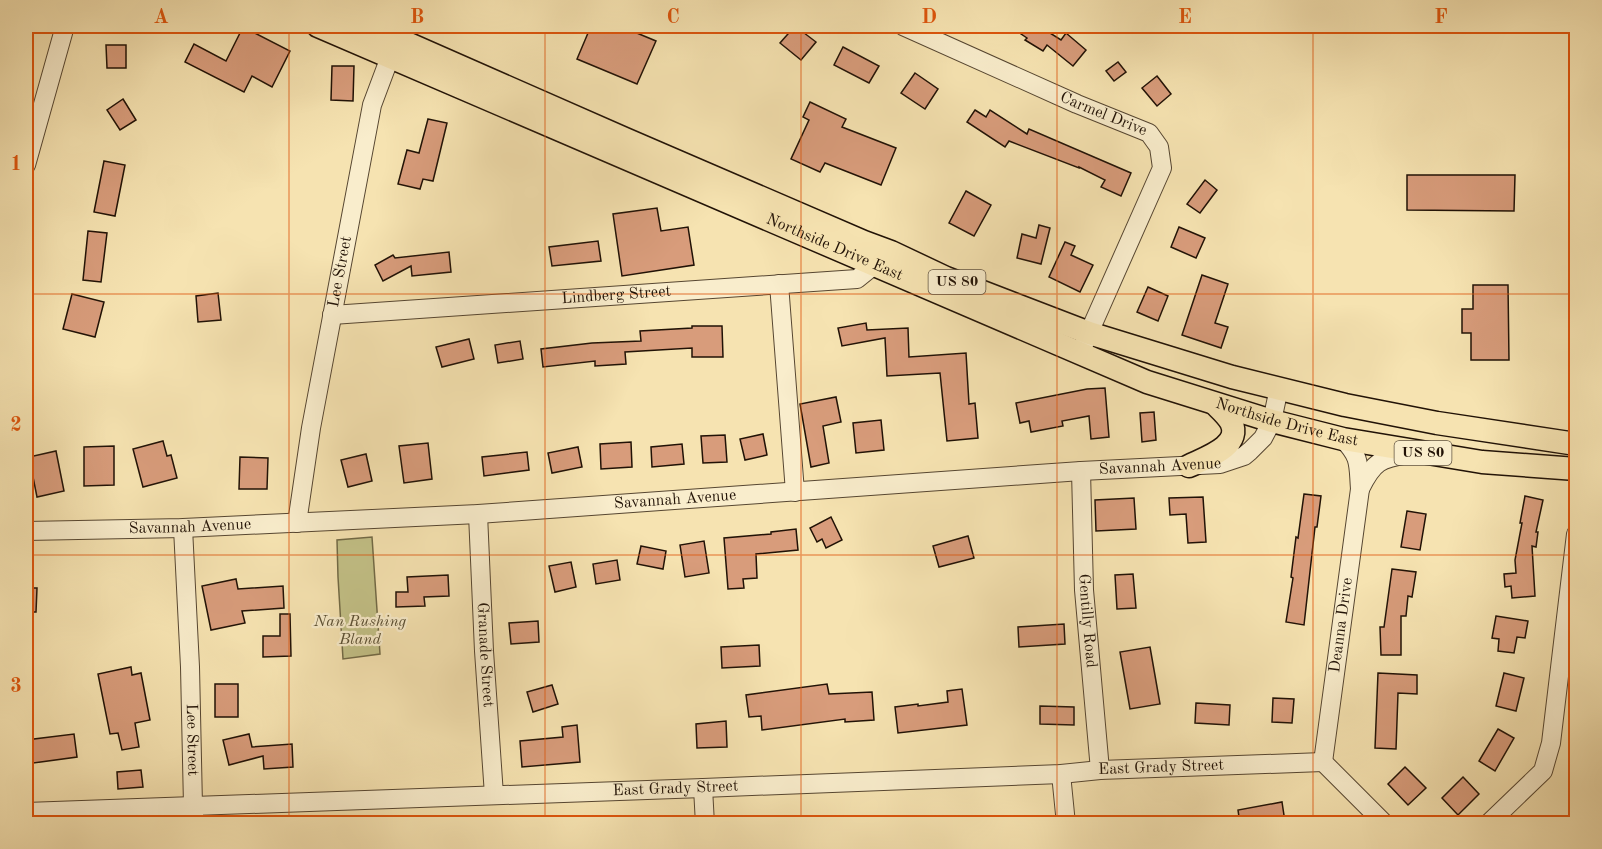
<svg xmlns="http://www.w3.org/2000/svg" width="1602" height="849" viewBox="0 0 1602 849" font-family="'Old Standard TT',serif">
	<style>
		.green { fill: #c3c187; stroke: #726a46; stroke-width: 1.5 }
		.building { fill: #d89c7b; stroke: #211206; stroke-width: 1.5 }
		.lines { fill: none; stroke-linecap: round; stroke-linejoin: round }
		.minor-casing { stroke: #564631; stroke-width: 20 }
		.major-casing { stroke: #211206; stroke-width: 25 }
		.minor { stroke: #f9edcc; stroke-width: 18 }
		.major { stroke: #f6e3b1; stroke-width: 22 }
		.grid { fill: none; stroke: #de550c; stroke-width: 1.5; stroke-opacity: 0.55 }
		.labels { text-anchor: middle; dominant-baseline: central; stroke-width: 4.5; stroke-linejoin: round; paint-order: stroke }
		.shield { fill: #f9edcc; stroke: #625441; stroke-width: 1.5 }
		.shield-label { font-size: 15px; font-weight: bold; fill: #211206 }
		.street-label { font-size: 16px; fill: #211206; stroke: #f9edcc }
		.park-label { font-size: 16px; font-style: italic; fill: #5a4f33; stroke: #f9edcc }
		.neatline { fill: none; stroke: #de550c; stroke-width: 2 }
		.grid-label { font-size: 20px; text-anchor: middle; font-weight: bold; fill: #de550c }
	</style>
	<rect width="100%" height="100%" fill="#f6e3b1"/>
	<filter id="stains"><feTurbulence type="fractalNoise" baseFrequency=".00333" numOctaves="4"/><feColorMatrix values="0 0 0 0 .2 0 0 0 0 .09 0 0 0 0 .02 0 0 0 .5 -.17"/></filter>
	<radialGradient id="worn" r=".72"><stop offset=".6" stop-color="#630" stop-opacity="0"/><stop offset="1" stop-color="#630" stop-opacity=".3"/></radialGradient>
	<polygon class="green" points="372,537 380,654 343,659 338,577 337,540"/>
	<g class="building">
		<polygon points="591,26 620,26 656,41 637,84 577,59"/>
		<polygon points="795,26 816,42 801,60 780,43"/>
		<polygon points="1009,26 1039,26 1061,40 1066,33 1086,50 1073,66 1047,45 1043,51 1025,40 1027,38"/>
		<polygon points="243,27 290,51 272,87 252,76 244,92 185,62 194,44 226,61"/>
		<polygon points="106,45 126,45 126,68 107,68"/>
		<polygon points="843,47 879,66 869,83 834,65"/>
		<polygon points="1118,62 1126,72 1114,81 1106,71"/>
		<polygon points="332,66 354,66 353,101 331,100"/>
		<polygon points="915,73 938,89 925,109 901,93"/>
		<polygon points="1157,76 1171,94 1157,106 1142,88"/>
		<polygon points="123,99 136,120 120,130 107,110"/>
		<polygon points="810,102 846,119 842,127 896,148 881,185 825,163 820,172 791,159 809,120 803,117"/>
		<polygon points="975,110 986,117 990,110 1027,134 1029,129 1131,173 1121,196 1101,187 1105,180 1079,167 1079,168 1009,141 1005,147 967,122"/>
		<polygon points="428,119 447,123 433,181 423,179 420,189 398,184 407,150 419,153"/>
		<polygon points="104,161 125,165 115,216 94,212"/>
		<polygon points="1407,175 1515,175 1514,211 1407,210"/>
		<polygon points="1205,180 1217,190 1200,213 1187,204"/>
		<polygon points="966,191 991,205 974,236 949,223"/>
		<polygon points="657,208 661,231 688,227 694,265 622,276 613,214"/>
		<polygon points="1039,225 1050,228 1041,264 1017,258 1022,234 1036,238"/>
		<polygon points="1179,227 1205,238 1196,258 1171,247"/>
		<polygon points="88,231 107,233 101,282 83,280"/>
		<polygon points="598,241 601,261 552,266 549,247"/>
		<polygon points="1065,242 1075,246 1071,255 1093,265 1080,292 1049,277"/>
		<polygon points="449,252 451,272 412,276 411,266 383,281 375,265 393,255 395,258"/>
		<polygon points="1202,275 1228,284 1215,323 1228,327 1221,348 1182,335"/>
		<polygon points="1473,285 1508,285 1509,360 1471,360 1471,333 1462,333 1462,309 1473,309"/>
		<polygon points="1148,287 1168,296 1158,321 1137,312"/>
		<polygon points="218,293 221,320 198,322 196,296"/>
		<polygon points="72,294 104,302 95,337 63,329"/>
		<polygon points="866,323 867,330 908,328 909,357 966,353 969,404 975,403 978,438 947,441 940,373 887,376 885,338 842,346 838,328"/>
		<polygon points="692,326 722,326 723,357 692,357 692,348 625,352 626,364 595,366 595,361 543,367 541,349 592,343 641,341 640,331 692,328"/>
		<polygon points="469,339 474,359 442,367 436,347"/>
		<polygon points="520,341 523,359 498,363 495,345"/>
		<polygon points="1105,388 1109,437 1091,439 1089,416 1062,421 1063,426 1031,432 1029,421 1020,423 1016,403 1087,389"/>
		<polygon points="836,397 841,422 823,426 829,463 811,467 800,404"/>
		<polygon points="1154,412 1156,440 1142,442 1140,413"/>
		<polygon points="881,420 884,450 856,453 853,423"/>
		<polygon points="763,434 767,455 745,460 740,439"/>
		<polygon points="725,435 727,462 703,463 701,436"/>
		<polygon points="163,441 167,456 171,455 177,478 143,487 133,449"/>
		<polygon points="631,442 632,467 601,469 600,444"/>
		<polygon points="428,443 432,479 404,483 399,446"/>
		<polygon points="682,444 684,464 652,467 651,447"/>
		<polygon points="114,446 114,485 84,486 84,447"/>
		<polygon points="578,447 582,467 552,473 548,453"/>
		<polygon points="56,451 64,491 37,497 29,457"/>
		<polygon points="527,452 529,470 484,476 482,457"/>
		<polygon points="366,454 372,481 348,487 341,460"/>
		<polygon points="240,457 268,458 267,489 239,489"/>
		<polygon points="1304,494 1321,496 1317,527 1315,527 1304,625 1286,622 1293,578 1291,577 1296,537 1298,538"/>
		<polygon points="1525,496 1543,500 1536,532 1538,532 1536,547 1532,546 1535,596 1512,598 1511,586 1505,587 1504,574 1516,573 1515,560 1522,523 1520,523"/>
		<polygon points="1203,497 1206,542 1188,543 1186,514 1170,515 1169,498"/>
		<polygon points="1134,498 1136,529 1096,531 1095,500"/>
		<polygon points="1407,511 1426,514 1420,550 1401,547"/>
		<polygon points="831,517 842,540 826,548 822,539 817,542 810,528"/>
		<polygon points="796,529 798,550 756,554 757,578 743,579 744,588 728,589 724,538 771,534 771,532"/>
		<polygon points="968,536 974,558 939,567 933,546"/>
		<polygon points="704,541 709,573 685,577 680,545"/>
		<polygon points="641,546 666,551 663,569 637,564"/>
		<polygon points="617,560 620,580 596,584 593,564"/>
		<polygon points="571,562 576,587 555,592 549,566"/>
		<polygon points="1392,569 1416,572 1412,597 1408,596 1406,616 1401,616 1401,655 1381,655 1380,627 1384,627"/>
		<polygon points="1133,574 1136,608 1117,609 1115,575"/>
		<polygon points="448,575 449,596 424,597 425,606 396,607 396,592 408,592 407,577"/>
		<polygon points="236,579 238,589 283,586 284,608 242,611 245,623 211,630 202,586"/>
		<polygon points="26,588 37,588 36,612 26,612"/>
		<polygon points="280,614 290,614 291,656 263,657 263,636 280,636"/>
		<polygon points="1496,616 1528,621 1525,638 1517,637 1514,653 1498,651 1499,639 1492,638"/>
		<polygon points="538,621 539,642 511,644 509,623"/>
		<polygon points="1064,624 1065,644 1019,647 1018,627"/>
		<polygon points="759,645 760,666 722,668 721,647"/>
		<polygon points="1150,647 1160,704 1130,709 1120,652"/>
		<polygon points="131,667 132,675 141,673 150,720 135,723 139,747 122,750 118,733 110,734 98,674"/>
		<polygon points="1378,673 1417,675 1417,694 1398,693 1396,749 1375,748"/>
		<polygon points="1504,673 1524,678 1516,711 1496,706"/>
		<rect x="215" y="684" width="23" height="33"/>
		<polygon points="827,684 829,694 872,692 874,720 845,722 845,719 762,730 761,716 749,717 746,695"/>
		<polygon points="552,685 558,704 533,712 527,692"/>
		<polygon points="962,689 967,725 898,733 895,707 918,704 918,706 948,702 947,691"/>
		<polygon points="1273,698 1294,699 1292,723 1272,722"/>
		<polygon points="1196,703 1230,705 1229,725 1195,723"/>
		<polygon points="1040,706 1074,707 1074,725 1040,724"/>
		<polygon points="726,721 727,747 697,748 696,724"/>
		<polygon points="577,725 580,762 522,767 520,741 563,737 562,727"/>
		<polygon points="1498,729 1514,738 1495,771 1479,761"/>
		<polygon points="74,734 77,757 26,764 26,740"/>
		<polygon points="249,734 252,747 292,744 293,767 264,769 263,756 229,765 223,740"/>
		<polygon points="1405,767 1426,788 1408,805 1388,784"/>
		<polygon points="141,770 143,787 118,789 117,772"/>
		<polygon points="1463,777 1479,794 1458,815 1442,798"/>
		<polygon points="1282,802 1285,822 1275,824 1240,824 1238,810"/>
	</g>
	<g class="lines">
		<defs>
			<g id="minor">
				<path id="s1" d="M903 26 1077 104 1149 133 1159 147 1162 168 1084 344"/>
				<polyline points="26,165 65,26"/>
				<polyline points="779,284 795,492"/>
				<path id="s2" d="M332 315 857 279 883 258"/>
				<path id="s3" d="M1081 471 1084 590 1100 770"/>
				<path d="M1360 489C1375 458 1382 459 1414 453"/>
				<path id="s4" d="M478 514 484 651 494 795"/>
				<path id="s5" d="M297 523 311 428 372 105 390 57 387 46"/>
				<path id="s6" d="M183 528 190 667 193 806 195 824"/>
				<path id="s7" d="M26 531 183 528 478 514 1081 471 1220 464 1244 456 1250 451 1263 438 1272 421 1279 388"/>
				<path id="s8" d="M1323 762 1360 489C1358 464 1361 458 1343 439"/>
				<polyline points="1323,762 1385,824"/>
				<polyline points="1061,774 1066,824"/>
				<polyline points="703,788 705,824"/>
				<path id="s9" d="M26 812 703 788 1061 774 1100 770 1323 762"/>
				<polyline points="1488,824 1543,771 1551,743 1576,534"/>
			</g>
			<g id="major">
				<path id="s10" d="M318 26 1147 382 1272 421 1343 439 1482 462 1576 469"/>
				<polyline points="368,26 625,139 864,242 891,252 946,278 1089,333 1232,377 1345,405 1437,423 1576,444"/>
				<path d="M1189 466C1205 458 1243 446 1231 422 1227 415 1220 409 1215 404"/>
			</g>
		</defs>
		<use href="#minor" class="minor-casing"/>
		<use href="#major" class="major-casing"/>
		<use href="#minor" class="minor"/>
		<use href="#major" class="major"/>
	</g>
	<path class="grid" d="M289 26V824M545 26V824M801 26V824M1057 26V824M1313 26V824M26 294H1576M26 555H1576"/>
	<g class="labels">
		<g class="shield">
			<rect x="928.5" y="270" width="57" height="24" rx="4.5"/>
			<rect x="1394.5" y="441" width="57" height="24" rx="4.5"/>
		</g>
		<g class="shield-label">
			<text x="957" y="282">US 80</text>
			<text x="1423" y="453">US 80</text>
		</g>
		<g class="street-label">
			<text stroke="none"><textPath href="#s1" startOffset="219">Carmel Drive</textPath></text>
			<text stroke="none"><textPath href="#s10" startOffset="562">Northside Drive East</textPath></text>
			<text stroke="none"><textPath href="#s5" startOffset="255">Lee Street</textPath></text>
			<text stroke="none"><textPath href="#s2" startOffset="285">Lindberg Street</textPath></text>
			<text stroke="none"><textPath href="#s10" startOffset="1048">Northside Drive East</textPath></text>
			<text stroke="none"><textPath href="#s7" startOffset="1136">Savannah Avenue</textPath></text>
			<text stroke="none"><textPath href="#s7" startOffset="650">Savannah Avenue</textPath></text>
			<text stroke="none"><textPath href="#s7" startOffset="164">Savannah Avenue</textPath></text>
			<text stroke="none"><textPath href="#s3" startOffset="150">Gentilly Road</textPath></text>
			<text stroke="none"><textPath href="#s8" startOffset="138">Deanna Drive</textPath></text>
			<text stroke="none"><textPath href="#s4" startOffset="141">Granade Street</textPath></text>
			<text stroke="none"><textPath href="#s6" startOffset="212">Lee Street</textPath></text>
			<text stroke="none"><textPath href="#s9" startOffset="1136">East Grady Street</textPath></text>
			<text stroke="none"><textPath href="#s9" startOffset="650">East Grady Street</textPath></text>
		</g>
		<g class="park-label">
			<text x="360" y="622">Nan Rushing<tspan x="360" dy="18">Bland</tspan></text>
		</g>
	</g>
	<rect width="1602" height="849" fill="none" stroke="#f6e3b1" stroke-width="66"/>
	<rect x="33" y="33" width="1536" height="783" class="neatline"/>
	<g class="grid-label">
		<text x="161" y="23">A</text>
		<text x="417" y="23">B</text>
		<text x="673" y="23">C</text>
		<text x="929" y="23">D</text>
		<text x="1185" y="23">E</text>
		<text x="1441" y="23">F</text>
		<text x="16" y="170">1</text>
		<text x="16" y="431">2</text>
		<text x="16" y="692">3</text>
	</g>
	<rect width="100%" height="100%" filter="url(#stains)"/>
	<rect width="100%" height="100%" fill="url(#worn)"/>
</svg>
